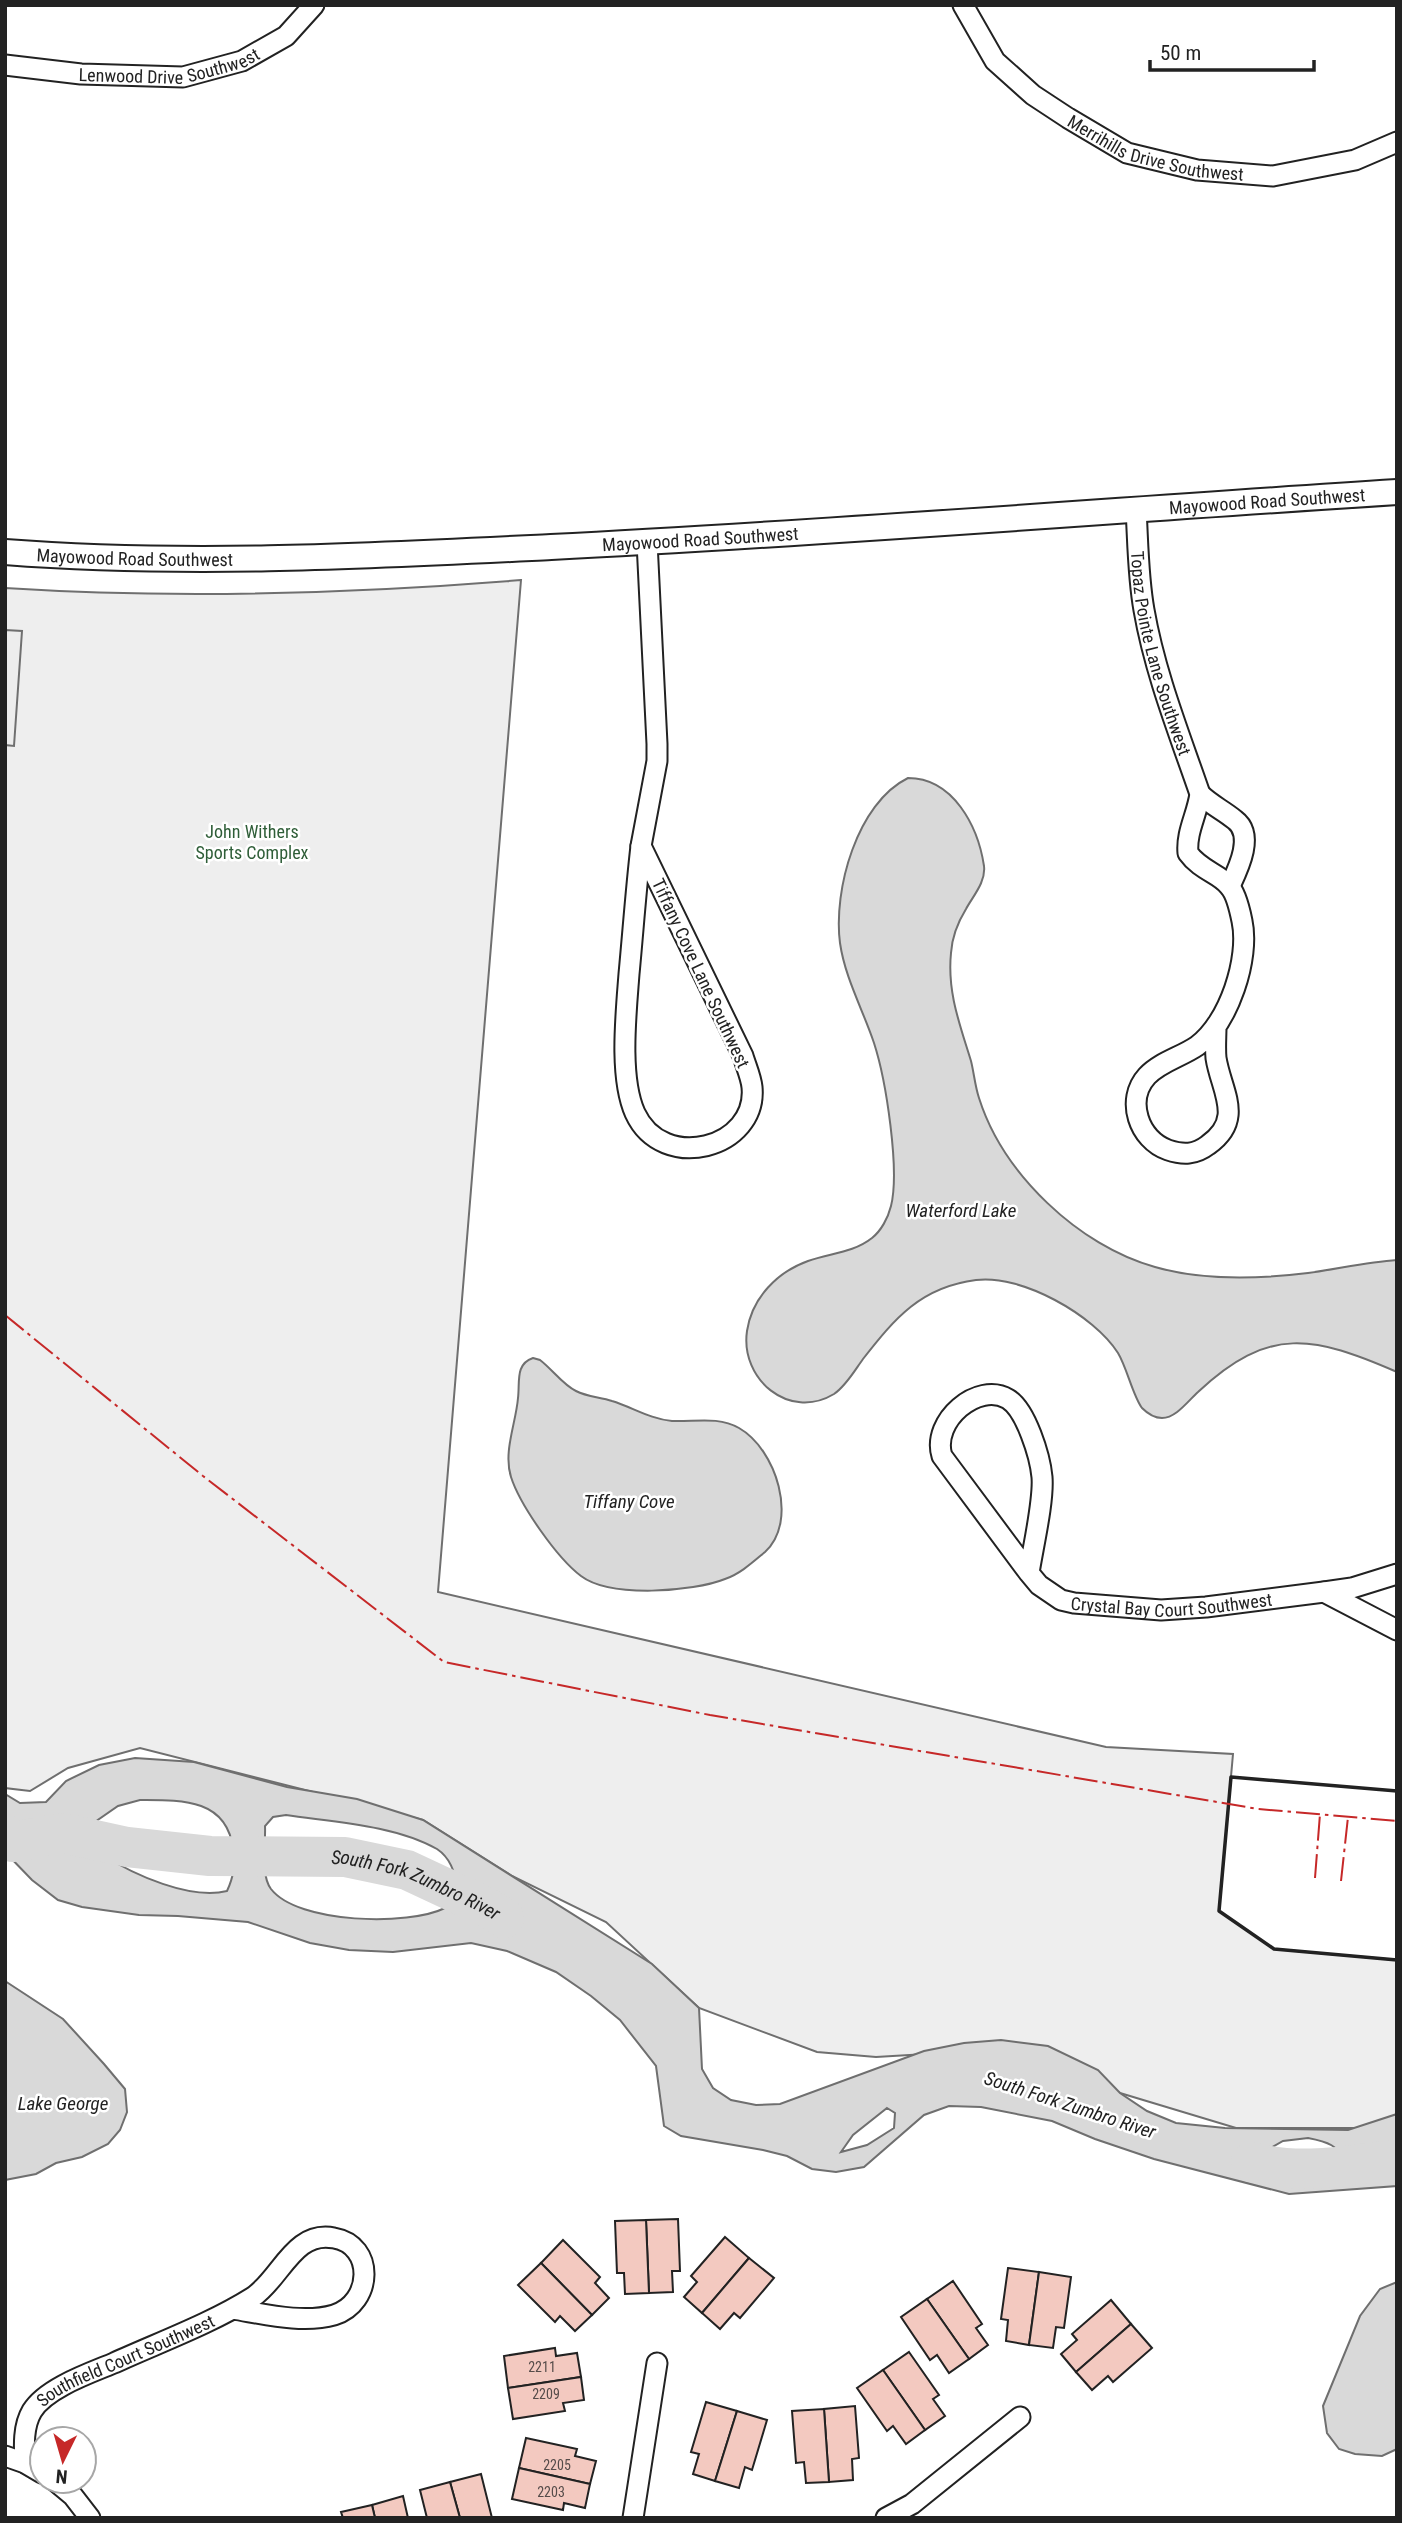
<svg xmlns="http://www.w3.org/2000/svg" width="1402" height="2523" viewBox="0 0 1402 2523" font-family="'Roboto Condensed',sans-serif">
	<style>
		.green { fill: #eee; stroke: #6f6f6f; stroke-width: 2 }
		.parking { fill: #ededed; stroke: #6f6f6f; stroke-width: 2 }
		.water { fill: #d9d9d9; stroke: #6f6f6f; stroke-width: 2; fill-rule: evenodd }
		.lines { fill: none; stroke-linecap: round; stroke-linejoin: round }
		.river { stroke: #d9d9d9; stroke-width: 40 }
		.building { fill: #f3c9c0; stroke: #222; stroke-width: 2 }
		.minor-casing { stroke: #222; stroke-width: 23 }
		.tertiary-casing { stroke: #222; stroke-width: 28 }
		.minor { stroke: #fff; stroke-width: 19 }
		.tertiary { stroke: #fff; stroke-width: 24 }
		.wall { stroke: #222; stroke-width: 3.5 }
		.power { stroke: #c62828; stroke-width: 2; stroke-dasharray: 24 5 3.5 5; stroke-linecap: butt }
		.labels { text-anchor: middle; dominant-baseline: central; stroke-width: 5; stroke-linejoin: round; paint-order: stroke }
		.number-label { font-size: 14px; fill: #564c4a }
		.street-label { font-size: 18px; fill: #222; stroke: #fff }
		.park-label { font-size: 18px; fill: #2f5e38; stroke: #fff }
		.water-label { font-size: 19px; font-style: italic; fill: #222; stroke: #fff }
	</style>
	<rect width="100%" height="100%" fill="#fff"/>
	<path class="green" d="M521 580 438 1592 1106 1747 1233 1754 1219 1911 1274 1949 1397 1960V2128H1236L1120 2093 1010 2049 876 2057 817 2052 699 2008 606 1922 512 1876 423 1820 140 1748 68 1768 30 1791 5 1788V588C177 599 349 594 521 580Z"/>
	<polygon class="parking" points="5,630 22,631 14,746 5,745"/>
	<g class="water">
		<path d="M908 778C953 778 978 826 984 866 986 882 973 896 966 909 958 922 952 937 951 953 947 992 960 1025 971 1061 974 1073 975 1086 979 1098 1003 1174 1079 1246 1155 1267 1203 1281 1259 1279 1308 1273 1338 1269 1367 1262 1397 1260V1372C1314 1336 1269 1325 1198 1392 1188 1401 1176 1418 1162 1418 1155 1418 1147 1413 1142 1408 1133 1396 1127 1368 1118 1353 1094 1315 1021 1274 976 1280 921 1287 895 1318 863 1359 855 1370 846 1386 834 1394 789 1421 740 1379 747 1331 752 1298 777 1272 808 1261 830 1253 853 1253 872 1238 881 1231 888 1218 891 1206 900 1170 886 1080 874 1043 863 1010 845 978 840 943 833 890 857 803 908 778Z"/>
		<path d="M533 1358 540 1360C552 1369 563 1385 576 1391 587 1397 600 1397 612 1401 632 1407 650 1419 672 1421 695 1422 718 1416 739 1428 776 1449 799 1521 765 1552 753 1562 740 1574 725 1579 693 1592 610 1598 581 1576 557 1558 520 1505 511 1477 503 1452 516 1423 518 1398 520 1382 515 1364 533 1358Z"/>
		<path d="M135 1758 194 1762 287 1787 357 1799 423 1820 652 1964 699 2008 702 2069 713 2088 731 2100 756 2105 780 2104 924 2051 964 2043 1001 2040 1048 2046 1098 2070 1120 2093 1147 2111 1176 2123 1225 2128 1348 2130 1397 2114V2186L1289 2194 1154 2159 1095 2139 1052 2121 981 2107 949 2106 924 2115 864 2167 836 2172 812 2169 787 2156 763 2150 681 2136 664 2126 656 2066 620 2020 591 1996 556 1972 507 1951 471 1943 393 1952 349 1950 310 1943 248 1922 178 1916 139 1915 82 1907 58 1900 32 1880 5 1852V1794L20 1803 46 1802 66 1781 99 1765ZM140 1800C180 1800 227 1798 233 1849 235 1865 234 1876 227 1891 190 1900 134 1875 103 1855 94 1849 87 1840 79 1833L118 1806ZM286 1815C333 1822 395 1825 437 1849 449 1857 456 1872 455 1885 455 1894 453 1905 445 1908 409 1926 298 1924 271 1889 260 1874 266 1844 265 1826L273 1817ZM887 2108 895 2113 894 2128 867 2145 841 2152 853 2135ZM1308 2138C1329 2142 1336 2145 1349 2163L1343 2174C1317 2175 1287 2167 1267 2150L1283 2141Z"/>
		<polygon points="5,1981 63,2019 104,2064 125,2089 127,2112 120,2130 108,2144 82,2157 56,2163 36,2174 5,2180"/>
		<polygon points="1397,2282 1397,2449 1382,2456 1355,2454 1339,2449 1327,2433 1323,2406 1360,2316 1380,2289"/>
	</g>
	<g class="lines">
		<g class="river">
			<path id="s1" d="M5 1834 13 1842 63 1833 127 1847 210 1856 345 1857 407 1870 484 1906 504 1918"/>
			<path d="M1251 2162C1299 2175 1348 2166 1397 2159"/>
		</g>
	</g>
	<g class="building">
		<polygon points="678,2219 680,2271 672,2271 673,2292 649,2293 646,2220"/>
		<polygon points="646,2220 649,2293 625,2294 624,2273 617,2273 615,2221"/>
		<polygon points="725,2237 749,2258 702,2313 684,2297 697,2282 691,2276"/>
		<polygon points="563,2240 600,2277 595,2283 609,2298 592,2315 541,2263"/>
		<polygon points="749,2258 774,2278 740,2318 734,2313 720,2329 702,2313"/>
		<polygon points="541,2263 592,2315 575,2331 560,2316 555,2322 518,2285"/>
		<polygon points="1008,2268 1039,2272 1029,2345 1006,2341 1008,2320 1001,2319"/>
		<polygon points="1039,2272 1071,2277 1064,2328 1056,2327 1053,2348 1029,2345"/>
		<polygon points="953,2281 982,2324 976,2328 988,2345 969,2359 927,2299"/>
		<polygon points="927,2299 969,2359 949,2373 937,2355 930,2360 901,2317"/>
		<polygon points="1111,2300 1131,2324 1076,2372 1061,2354 1077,2340 1072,2334"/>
		<polygon points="1131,2324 1152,2348 1113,2382 1108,2376 1092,2390 1076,2372"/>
		<polygon points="555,2348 556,2356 577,2353 581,2377 508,2388 504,2356"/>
		<polygon points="909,2352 939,2395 933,2399 945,2416 925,2430 883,2370"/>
		<polygon points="883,2370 925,2430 906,2444 893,2426 887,2431 857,2388"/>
		<polygon points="581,2377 584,2400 563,2403 565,2411 513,2419 508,2388"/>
		<polygon points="706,2402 737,2411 715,2481 693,2474 699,2454 691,2452"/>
		<polygon points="855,2406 859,2458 852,2459 853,2480 829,2482 824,2409"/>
		<polygon points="824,2409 829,2482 806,2483 804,2462 796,2463 792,2411"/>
		<polygon points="737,2411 767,2420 752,2470 745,2467 739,2488 715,2481"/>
		<polygon points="526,2438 577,2449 575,2456 596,2461 590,2484 519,2468"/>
		<polygon points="519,2468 590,2484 585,2508 564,2503 563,2510 512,2499"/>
		<polygon points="481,2474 492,2518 460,2518 450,2482"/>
		<polygon points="450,2482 460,2518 427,2518 420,2490"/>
		<polygon points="403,2496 408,2518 375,2518 372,2505"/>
		<polygon points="372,2505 375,2518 343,2518 341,2512"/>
	</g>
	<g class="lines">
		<defs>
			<g id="minor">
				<path id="s2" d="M963 5 995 61 1033 95 1068 118 1127 153 1197 170 1273 176 1355 160 1397 142"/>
				<path id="s3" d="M5 65 81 74 183 77 242 61 286 36 314 5"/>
				<path id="s4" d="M1136 509C1138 543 1138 577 1144 610 1155 673 1179 733 1200 794 1197 815 1186 832 1188 853 1201 871 1219 873 1229 886 1236 893 1240 911 1242 921 1250 958 1229 1023 1197 1046 1181 1057 1160 1062 1147 1076 1125 1100 1139 1140 1168 1150 1183 1155 1195 1155 1208 1145 1245 1119 1221 1091 1216 1058 1215 1048 1216 1037 1216 1026"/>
				<path d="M1200 794C1211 805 1223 810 1235 820 1255 835 1238 869 1230 886"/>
				<path d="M641 846 743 1056C746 1066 751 1077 752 1087 758 1148 663 1174 635 1113 619 1077 626 1014 629 974 633 932 636 889 641 846Z"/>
				<polyline points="641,846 657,761 657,744 647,542"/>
				<path id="s5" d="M1029 1573C1033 1547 1044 1501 1042 1477 1040 1456 1026 1410 1008 1399 978 1381 931 1421 942 1456L1029 1573 1039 1585 1061 1600 1074 1603 1161 1610 1206 1607 1324 1592 1352 1588 1397 1574"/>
				<polyline points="1324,1592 1397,1630"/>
				<polyline points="5,2456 25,2463 42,2473"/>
				<path id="s6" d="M25 2463C24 2446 23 2426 32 2411 46 2388 90 2373 114 2363 160 2342 210 2324 253 2297 281 2278 294 2230 334 2238 375 2245 373 2303 334 2315 303 2324 264 2314 233 2309"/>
				<polyline points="55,2481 73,2496 90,2518"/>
				<polyline points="633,2518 657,2363"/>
				<polyline points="886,2518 912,2504 1020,2417"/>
			</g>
			<g id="tertiary">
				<path id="s7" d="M5 552C187 566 370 556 551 547 833 533 1115 510 1397 492"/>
			</g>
		</defs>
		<use href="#minor" class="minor-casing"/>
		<use href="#tertiary" class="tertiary-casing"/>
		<use href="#minor" class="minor"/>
		<use href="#tertiary" class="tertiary"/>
		<polyline class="wall" points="1397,1791 1231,1777 1219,1911 1274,1949 1397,1960"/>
		<g class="power">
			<polyline points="5,1315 203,1476 444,1662 710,1715 1258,1809 1397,1821"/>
			<polyline points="1315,1878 1320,1814"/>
			<polyline points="1341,1881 1348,1817"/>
		</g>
	</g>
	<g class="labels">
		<g class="number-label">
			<text x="542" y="2367">2211</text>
			<text x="546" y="2394">2209</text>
			<text x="557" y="2465">2205</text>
			<text x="551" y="2492">2203</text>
		</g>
		<g class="street-label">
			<text stroke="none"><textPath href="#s3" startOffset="166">Lenwood Drive Southwest</textPath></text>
			<text stroke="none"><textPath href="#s2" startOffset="252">Merrihills Drive Southwest</textPath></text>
			<text stroke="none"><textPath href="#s7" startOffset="1264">Mayowood Road Southwest</textPath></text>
			<text stroke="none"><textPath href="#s7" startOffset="696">Mayowood Road Southwest</textPath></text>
			<text stroke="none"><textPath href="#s7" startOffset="130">Mayowood Road Southwest</textPath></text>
			<text stroke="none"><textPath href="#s4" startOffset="147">Topaz Pointe Lane Southwest</textPath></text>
			<text transform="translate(701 973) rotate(65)">Tiffany Cove Lane Southwest</text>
			<text stroke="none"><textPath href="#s5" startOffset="590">Crystal Bay Court Southwest</textPath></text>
			<text stroke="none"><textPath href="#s6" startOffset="161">Southfield Court Southwest</textPath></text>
		</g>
		<g class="park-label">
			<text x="252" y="831">John Withers<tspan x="252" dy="21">Sports Complex</tspan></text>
		</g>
		<g class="water-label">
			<text x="961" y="1210">Waterford Lake</text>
			<text x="629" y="1501">Tiffany Cove</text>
			<text stroke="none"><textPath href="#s1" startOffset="422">South Fork Zumbro River</textPath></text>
			<text x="63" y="2103">Lake George</text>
			<text transform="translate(1070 2105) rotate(18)">South Fork Zumbro River</text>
		</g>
	</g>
	<rect width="1402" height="2523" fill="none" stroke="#222222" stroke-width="14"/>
	<g transform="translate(63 2460) rotate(185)"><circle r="33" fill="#ffffff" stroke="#a7a7a7" stroke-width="2"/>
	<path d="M0-5L12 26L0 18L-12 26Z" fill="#c62828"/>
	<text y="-10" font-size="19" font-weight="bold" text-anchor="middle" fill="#222222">N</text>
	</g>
	<path d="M1150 60v10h164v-10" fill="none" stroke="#222222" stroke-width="3.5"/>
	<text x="1160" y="60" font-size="21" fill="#222222" stroke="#ffffff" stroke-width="5" paint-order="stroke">50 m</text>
</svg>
